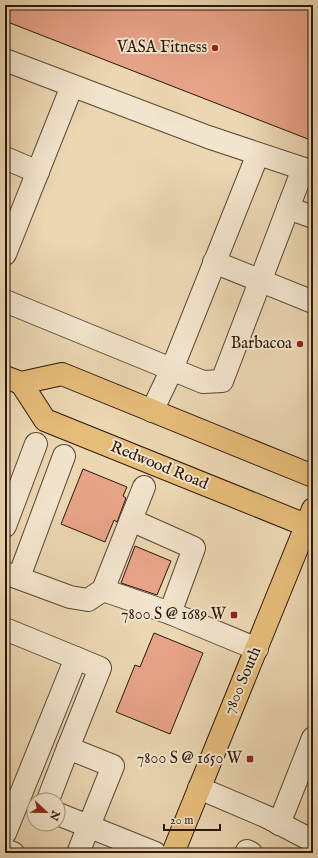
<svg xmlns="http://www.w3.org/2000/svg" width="318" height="858" viewBox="0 0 318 858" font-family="'IM FELL English',serif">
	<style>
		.building { fill: #e7a388; stroke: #2b1709 }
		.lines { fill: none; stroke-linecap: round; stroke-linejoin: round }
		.minor-casing { stroke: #5b4733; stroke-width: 24 }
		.major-casing { stroke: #2b1709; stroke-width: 24 }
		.minor { stroke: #f2e5cd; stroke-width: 22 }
		.major { stroke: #e6bc79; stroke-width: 22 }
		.poi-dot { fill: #8f2418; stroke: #f2e5cd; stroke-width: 1.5 }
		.labels { text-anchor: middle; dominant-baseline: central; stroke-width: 4; stroke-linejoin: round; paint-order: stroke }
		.poi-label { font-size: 16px; fill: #2b1709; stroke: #f2e5cd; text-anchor: end }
		.street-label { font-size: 16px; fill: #2b1709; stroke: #f2e5cd }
	</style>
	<rect width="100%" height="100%" fill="#ebd7b2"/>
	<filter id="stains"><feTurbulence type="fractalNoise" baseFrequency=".005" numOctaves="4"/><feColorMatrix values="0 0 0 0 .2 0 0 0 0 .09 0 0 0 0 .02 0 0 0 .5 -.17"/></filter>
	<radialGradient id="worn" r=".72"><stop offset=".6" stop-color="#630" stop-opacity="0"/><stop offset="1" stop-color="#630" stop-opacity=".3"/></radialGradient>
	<g class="building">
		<polygon points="5,5 313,5 313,141 5,21"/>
		<polygon points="83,469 127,487 123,496 126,498 117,522 114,520 105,542 61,524"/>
		<polygon points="135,546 171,561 157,595 121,583"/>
		<polygon points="154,633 203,653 170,734 116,712 135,665 140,667"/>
	</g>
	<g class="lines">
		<defs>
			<g id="minor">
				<polyline points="5,60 208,137 313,172"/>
				<polyline points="5,158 38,172"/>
				<polyline points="288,208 313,217"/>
				<polyline points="5,254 72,86"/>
				<polyline points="214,262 313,302"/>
				<polyline points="5,301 203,382 222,381 303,169"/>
				<polyline points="152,411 172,369 258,154"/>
				<polyline points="144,487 103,590 170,613 257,649"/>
				<polyline points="131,520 194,548 170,613"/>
				<polyline points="5,526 36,444"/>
				<polyline points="5,573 70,597 88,600 103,590"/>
				<polyline points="19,577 64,456"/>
				<polyline points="5,629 76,658 5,833"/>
				<polyline points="76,658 100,668 68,748 113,766 78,853"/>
				<polyline points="199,788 267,817 313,841"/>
				<polyline points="48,800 68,748"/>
				<polyline points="58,814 155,853"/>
				<polyline points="279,824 313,738"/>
				<polyline points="5,850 13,853"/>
				<polyline points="246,853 247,851 251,853"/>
			</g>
			<g id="major">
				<polyline points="5,377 21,383 62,374 313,476"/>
				<polyline points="21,383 45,420 313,528"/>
				<polyline points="173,853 313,509"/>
			</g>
		</defs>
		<use href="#minor" class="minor-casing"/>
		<use href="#major" class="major-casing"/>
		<use href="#minor" class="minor"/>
		<use href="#major" class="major"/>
	</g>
	<g class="poi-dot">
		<circle cx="215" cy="48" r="4"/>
		<circle cx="300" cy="344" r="4"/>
		<rect x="230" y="611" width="8" height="8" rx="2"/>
		<rect x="246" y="755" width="8" height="8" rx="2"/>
	</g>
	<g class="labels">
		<g class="poi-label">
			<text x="207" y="48">VASA Fitness</text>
			<text x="292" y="344">Barbacoa</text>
			<text x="226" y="615">7800 S @ 1689 W</text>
			<text x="242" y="759">7800 S @ 1650 W</text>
		</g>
		<g class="street-label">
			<text transform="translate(159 466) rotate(22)">Redwood Road</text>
			<text transform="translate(243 681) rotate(-67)">7800 South</text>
		</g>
	</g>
	<rect width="318" height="858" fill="none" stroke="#ebd7b2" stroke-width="20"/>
	<rect x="6" y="6" width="306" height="846" fill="none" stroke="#2b1709" stroke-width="2"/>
	<rect x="10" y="10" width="298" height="838" fill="none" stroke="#2b1709"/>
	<g transform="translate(46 812) rotate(112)"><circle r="19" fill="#f2e5cd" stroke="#a2937f"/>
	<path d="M0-3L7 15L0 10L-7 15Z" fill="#8f2418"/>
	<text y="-6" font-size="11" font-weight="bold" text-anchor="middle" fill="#2b1709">N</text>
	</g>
	<path d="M164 824v6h56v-6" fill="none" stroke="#2b1709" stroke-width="2"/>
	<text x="170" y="824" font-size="12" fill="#2b1709" stroke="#f2e5cd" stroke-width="3" paint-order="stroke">20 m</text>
	<rect width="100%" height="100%" filter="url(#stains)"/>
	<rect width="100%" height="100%" fill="url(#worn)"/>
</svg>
